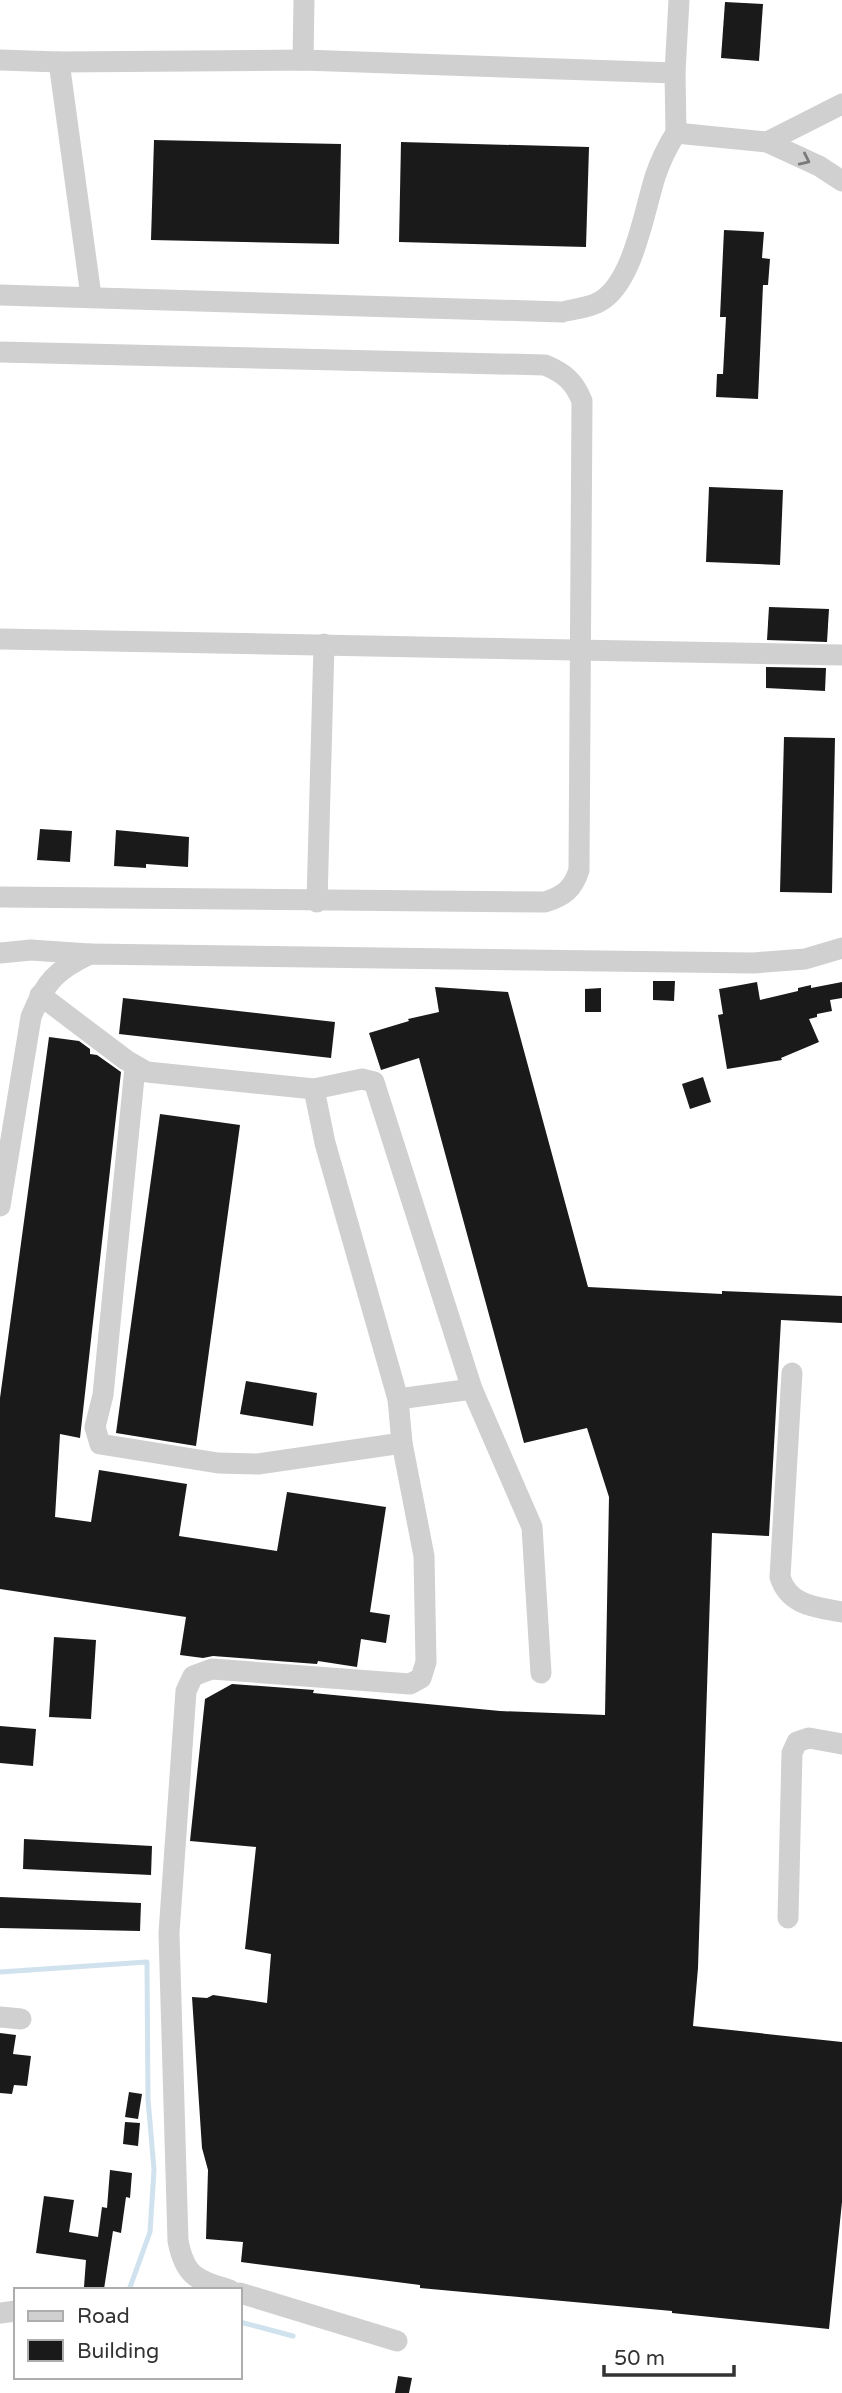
<svg xmlns="http://www.w3.org/2000/svg" width="842" height="2393" viewBox="0 0 842 2393" font-family="'Varela Round',sans-serif">
	<style>
		.lines { fill: none; stroke-linecap: round; stroke-linejoin: round }
		.stream { stroke: #cfe2ee; stroke-width: 5 }
		.building { fill: #1a1a1a }
		.minor { stroke: #d0d0d0; stroke-width: 21 }
		.oneway { stroke: #7a7a7a }
	</style>
	<rect width="100%" height="100%" fill="#fff"/>
	<g class="lines">
		<g class="stream">
			<polyline points="0,1972 147,1962 148,2099 154,2170 150,2232 129,2290"/>
			<polyline points="240,2322 293,2336"/>
		</g>
	</g>
	<g class="building">
		<polygon points="725,2 763,4 759,61 721,58"/>
		<polygon points="154,140 341,144 339,244 151,240"/>
		<polygon points="401,142 589,147 586,247 399,242"/>
		<polygon points="724,230 764,232 762,258 770,259 768,285 763,285 758,399 716,397 717,374 723,374 726,317 720,317"/>
		<polygon points="709,487 783,490 780,565 706,562"/>
		<polygon points="769,607 829,609 827,642 767,640"/>
		<polygon points="766,667 826,668 825,691 766,688"/>
		<polygon points="784,737 835,738 832,893 780,892"/>
		<polygon points="40,829 72,831 70,862 37,860"/>
		<polygon points="116,830 189,837 188,867 146,864 146,868 114,866"/>
		<polygon points="653,981 675,981 674,1001 653,1000"/>
		<polygon points="757,982 760,1000 798,991 798,988 811,985 811,988 842,982 842,998 830,1000 832,1011 817,1014 817,1017 809,1019 819,1042 781,1058 782,1060 727,1069 718,1015 723,1014 719,989"/>
		<polygon points="435,987 508,992 588,1287 722,1294 722,1291 842,1296 842,1323 781,1320 769,1536 712,1533 698,1968 693,2026 842,2042 842,2202 829,2329 672,2313 672,2311 420,2288 420,2285 241,2262 243,2242 206,2239 208,2170 202,2148 192,1997 207,1998 213,1995 267,2003 271,1954 245,1949 256,1847 190,1841 205,1699 232,1684 314,1690 313,1693 500,1711 605,1715 609,1497 587,1428 524,1443 419,1058 381,1070 369,1033 409,1021 408,1019 439,1012"/>
		<polygon points="601,988 601,1012 585,1012 585,989"/>
		<polygon points="123,998 335,1022 331,1058 119,1034"/>
		<polygon points="49,1037 79,1041 90,1049 90,1054 97,1055 121,1072 80,1438 60,1434 55,1517 91,1522 99,1470 187,1484 179,1536 277,1551 287,1492 386,1507 370,1612 390,1615 386,1643 361,1639 357,1667 318,1661 317,1664 213,1656 203,1658 180,1655 186,1617 0,1589 0,1398"/>
		<polygon points="703,1077 711,1102 690,1109 682,1084"/>
		<polygon points="160,1114 240,1125 196,1446 116,1433"/>
		<polygon points="246,1381 317,1393 313,1426 240,1414"/>
		<polygon points="54,1637 96,1640 91,1719 49,1717"/>
		<polygon points="0,1726 36,1729 33,1766 0,1763"/>
		<polygon points="24,1839 152,1846 151,1875 23,1869"/>
		<polygon points="0,1897 141,1903 140,1931 0,1928"/>
		<polygon points="0,2033 16,2035 13,2054 31,2056 27,2086 14,2085 12,2094 0,2093"/>
		<polygon points="129,2092 142,2094 138,2119 125,2117"/>
		<polygon points="125,2122 140,2123 138,2146 123,2144"/>
		<polygon points="110,2170 132,2173 130,2198 126,2197 121,2233 113,2231 104,2289 84,2287 86,2260 36,2253 44,2196 74,2200 69,2232 98,2237 102,2207 107,2208"/>
		<polygon points="398,2376 412,2378 409,2393 395,2393"/>
	</g>
	<g class="lines">
		<g class="minor">
			<polyline points="679,0 675,73 676,133 767,142 819,166 842,181"/>
			<polyline points="0,60 59,62 303,60 675,73"/>
			<polyline points="303,60 304,0"/>
			<polyline points="59,62 91,296"/>
			<polyline points="767,142 842,104"/>
			<path d="M0 295 562 312C573 309 589 308 599 302 633 284 644 212 655 177 660 162 667 147 676 133"/>
			<path d="M0 352 545 365C564 373 574 381 582 401L579 870C573 889 564 896 545 902L0 897"/>
			<polyline points="0,639 842,655"/>
			<polyline points="317,902 324,644"/>
			<polyline points="0,953 31,950 89,954"/>
			<path d="M40 995 126 1060 147 1072 314 1089 325 1143 398 1399 402 1443 424 1556 426 1662 421 1678 410 1684 212 1669 193 1676 186 1691 169 1933 178 2241C185 2277 197 2280 230 2290"/>
			<polyline points="135,1067 103,1395 95,1427 100,1444 218,1463 258,1464 402,1443"/>
			<polyline points="314,1089 362,1079 374,1082 472,1389 532,1527 541,1673"/>
			<path d="M0 1206 31 1017C45 982 56 970 90 954L753 963 805 959 842 948"/>
			<path d="M792 1373 780 1577C789 1606 816 1607 842 1612"/>
			<polyline points="398,1399 472,1389"/>
			<polyline points="788,1918 792,1753 797,1742 809,1738 842,1744"/>
			<polyline points="0,2017 21,2019"/>
			<polyline points="240,2293 397,2341"/>
			<polyline points="0,2313 16,2311"/>
		</g>
	</g>
	<defs><path id="oneway-chevron" d="M-2-3.5L2.5 0L-2 3.5" fill="none" stroke-width="1.6" stroke-linecap="round" stroke-linejoin="round" transform="scale(1.75)"/></defs>
	<use class="oneway" href="#oneway-chevron" transform="translate(805 160) rotate(25)"/>
	<rect x="14" y="2288" width="228" height="91" fill="#ffffff" stroke="#adadad" stroke-width="2"/>
	<rect x="28" y="2311" width="35" height="10" fill="#d0d0d0" stroke="#adadad" stroke-width="2"/>
	<text x="77" y="2323" font-size="21" fill="#333333">Road</text>
	<rect x="28" y="2340" width="35" height="21" fill="#1a1a1a" stroke="#adadad" stroke-width="2"/>
	<text x="77" y="2358" font-size="21" fill="#333333">Building</text>
	<path d="M604 2365v10h130v-10" fill="none" stroke="#333333" stroke-width="3.5"/>
	<text x="614" y="2365" font-size="21" fill="#333333" stroke="#ffffff" stroke-width="5" paint-order="stroke">50 m</text>
</svg>
